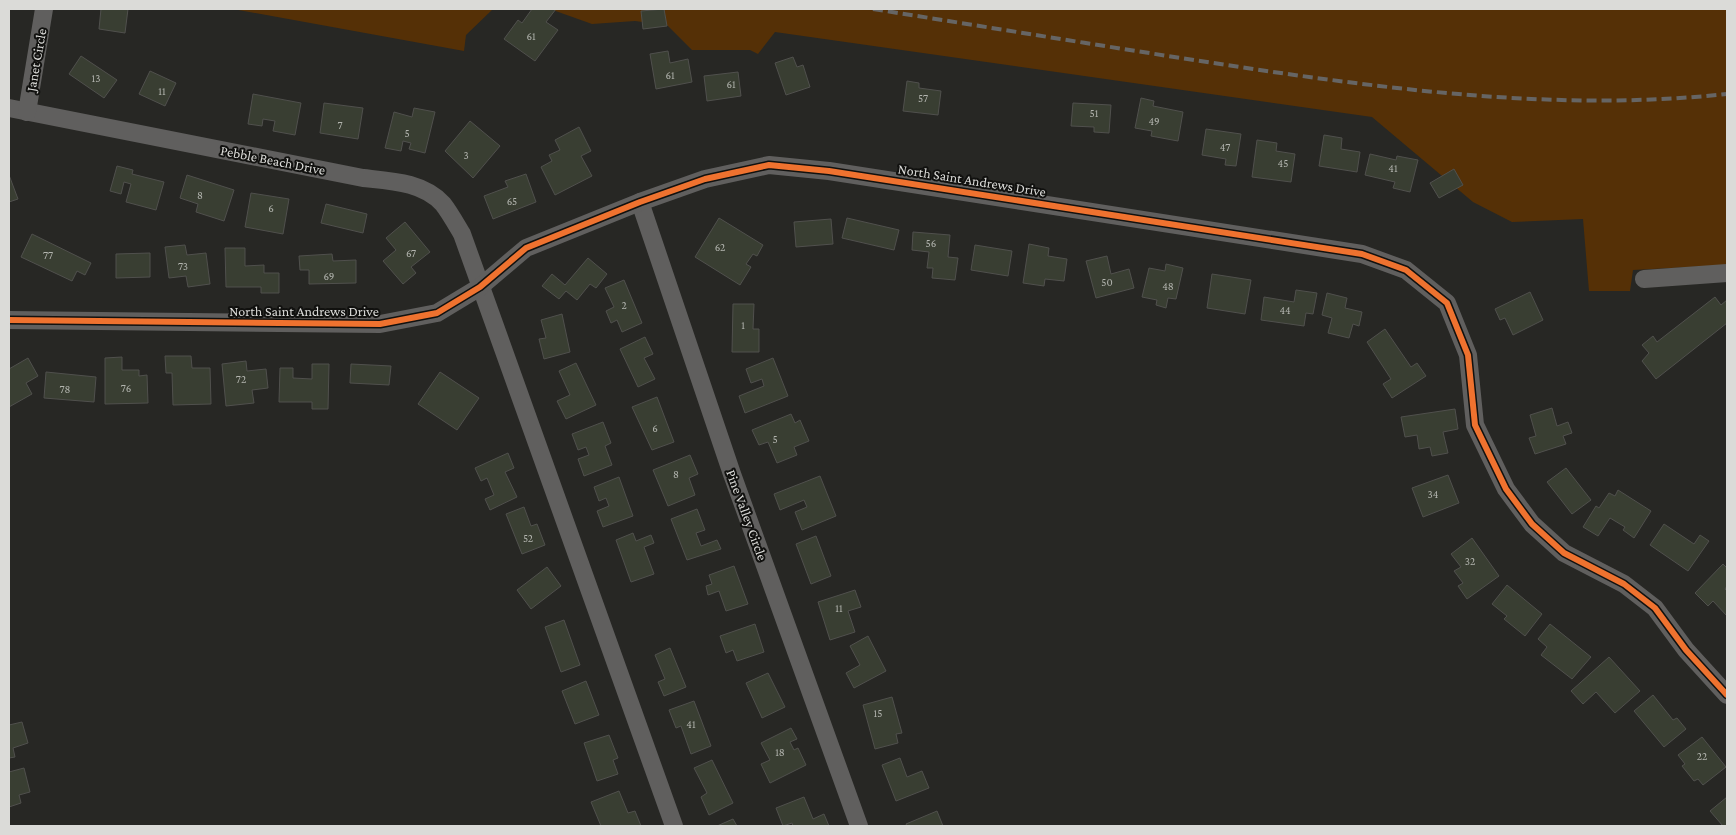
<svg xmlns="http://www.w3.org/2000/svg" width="1736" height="835" viewBox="0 0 1736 835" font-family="'Crimson Pro',serif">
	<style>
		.green { fill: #553006 }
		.building { fill: #393e32; stroke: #50504d }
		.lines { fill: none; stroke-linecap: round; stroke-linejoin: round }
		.minor { stroke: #605f5e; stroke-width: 18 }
		.rail { stroke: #666564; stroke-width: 4; stroke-dasharray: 10 5; stroke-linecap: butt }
		.cycleway-casing { stroke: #11110f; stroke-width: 9 }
		.cycleway { stroke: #ef722f; stroke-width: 6 }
		.labels { text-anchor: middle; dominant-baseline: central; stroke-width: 4; stroke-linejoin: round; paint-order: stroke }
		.number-label { font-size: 11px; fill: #b2b4ae }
		.street-label { font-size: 14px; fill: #dbdbd8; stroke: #11110f }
	</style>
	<rect width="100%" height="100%" fill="#272724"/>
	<g class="green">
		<polygon points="233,9 493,9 466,35 464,51"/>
		<polygon points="550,9 1727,9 1727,265 1633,270 1630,291 1589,291 1583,219 1512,222 1473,202 1372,117 775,32 758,54 750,50 692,50 667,25 635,21 592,24"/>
	</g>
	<g class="building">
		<polygon points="101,9 128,9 125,33 99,29"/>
		<polygon points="532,9 556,9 546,22 558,30 535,61 504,39 518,20 522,23"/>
		<polygon points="664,9 667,26 643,29 641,11"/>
		<polygon points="668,51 670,63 688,59 692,82 656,89 650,54"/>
		<polygon points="81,56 117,80 104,98 69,74"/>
		<polygon points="793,57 797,67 803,65 810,87 786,95 775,63"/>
		<polygon points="150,71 176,83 165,106 139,94"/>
		<polygon points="738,72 741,96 707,101 704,76"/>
		<polygon points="907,81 919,83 919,88 941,91 938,115 903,111"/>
		<polygon points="253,94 301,103 295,135 273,131 275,121 263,119 262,126 248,124"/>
		<polygon points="1141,98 1154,101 1153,106 1183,112 1178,141 1151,136 1152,131 1135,128"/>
		<polygon points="324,103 363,108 358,139 320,133"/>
		<polygon points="1073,103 1111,105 1109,133 1094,132 1094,127 1071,126"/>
		<polygon points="414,108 435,112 425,153 409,149 411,143 403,141 401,151 385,148 394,112 412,117"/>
		<polygon points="470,121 500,146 473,178 445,151"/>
		<polygon points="579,127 591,151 581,156 592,176 555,195 541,167 552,161 549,155 560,150 555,140"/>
		<polygon points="1206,129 1241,134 1236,166 1225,165 1226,159 1202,155"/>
		<polygon points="1324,135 1342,138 1341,149 1360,152 1357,172 1319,166"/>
		<polygon points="1257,140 1277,143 1276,151 1295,154 1291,182 1252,177"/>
		<polygon points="1370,154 1396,160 1397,156 1418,160 1410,192 1393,188 1395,182 1365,175"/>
		<polygon points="117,166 133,170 132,174 164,182 156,210 126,202 131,184 124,182 121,194 110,191"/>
		<polygon points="1454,169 1463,185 1439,198 1430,183"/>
		<polygon points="526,174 536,202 493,219 484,196 508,187 505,181"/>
		<polygon points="9,175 18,199 9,202"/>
		<polygon points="187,175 234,190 224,221 196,212 198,204 180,198"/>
		<polygon points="251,193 289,199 283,234 245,227"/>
		<polygon points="326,204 367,214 363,233 321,223"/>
		<polygon points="719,218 763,245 757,256 753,254 746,264 751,267 740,285 695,257"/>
		<polygon points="847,218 899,230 894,250 842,238"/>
		<polygon points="831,219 833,244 796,247 794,222"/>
		<polygon points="405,222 430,252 411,267 416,273 403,284 383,261 396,250 386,238"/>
		<polygon points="913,232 950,235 948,257 958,258 955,280 932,278 933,268 927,268 929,252 912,250"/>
		<polygon points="32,234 91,263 85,275 77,271 72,281 21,257"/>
		<polygon points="1029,244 1049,248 1048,256 1067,259 1064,281 1045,279 1044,286 1023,283"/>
		<polygon points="185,245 187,255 206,253 210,284 188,287 186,276 169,278 165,247"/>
		<polygon points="975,245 1012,251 1008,276 971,270"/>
		<polygon points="225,248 245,248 245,266 264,265 264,273 279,273 279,293 261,293 261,287 226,287"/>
		<polygon points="150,253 150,277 116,278 116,254"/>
		<polygon points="332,254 333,261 356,260 356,283 309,284 309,270 300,270 299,256"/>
		<polygon points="1107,256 1111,274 1129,269 1134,288 1096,298 1086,261"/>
		<polygon points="588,258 607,274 596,288 590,284 577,300 566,291 559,299 542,286 552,274 565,285"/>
		<polygon points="1166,264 1183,268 1176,299 1168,298 1166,308 1156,305 1157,300 1142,297 1149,268 1165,271"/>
		<polygon points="1212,274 1251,280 1245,314 1207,308"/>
		<polygon points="624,280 642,323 622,332 617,320 611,323 606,311 614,307 605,288"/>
		<polygon points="1296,290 1317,293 1313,314 1306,313 1304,326 1261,320 1264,297 1294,302"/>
		<polygon points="1530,292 1543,320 1513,335 1505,318 1500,320 1495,309"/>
		<polygon points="1327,293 1347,298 1345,308 1362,312 1359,326 1353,324 1349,338 1328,333 1332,318 1322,315"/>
		<polygon points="1715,297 1721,305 1727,300 1727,323 1656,379 1642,361 1649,353 1642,345 1653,336 1657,342"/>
		<polygon points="733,304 754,304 753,329 759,329 759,352 732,352"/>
		<polygon points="562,314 570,352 544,359 539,339 546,338 541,320"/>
		<polygon points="1385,329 1411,367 1417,363 1426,376 1392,398 1383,384 1391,379 1367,342"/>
		<polygon points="645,337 653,354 644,358 655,379 638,387 620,349"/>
		<polygon points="165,356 191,356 192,368 210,368 211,404 173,405 172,373 166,373"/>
		<polygon points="122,357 122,370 139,370 139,376 147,375 148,403 105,404 105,358"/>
		<polygon points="28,358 38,376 26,383 32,394 9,407 9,369"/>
		<polygon points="773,358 788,396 745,413 739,396 764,386 762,379 751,383 746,369"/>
		<polygon points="246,361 247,371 266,369 268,388 252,390 254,403 226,406 222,364"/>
		<polygon points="576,363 596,405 566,419 557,401 570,395 559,371"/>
		<polygon points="312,364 329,364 328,409 312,409 312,402 279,402 280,368 293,368 293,378 312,379"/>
		<polygon points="351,364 391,366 389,385 350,383"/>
		<polygon points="46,372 96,377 94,402 44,398"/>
		<polygon points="440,372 479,398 457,430 418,404"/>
		<polygon points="657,397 674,442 652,450 632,407"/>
		<polygon points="1552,408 1557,426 1568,422 1572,433 1563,436 1566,444 1535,454 1529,438 1536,436 1530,415"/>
		<polygon points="1455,409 1458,429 1443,432 1448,453 1432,456 1430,447 1419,449 1417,435 1405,437 1401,417"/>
		<polygon points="791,414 795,423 800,420 809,441 794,447 797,455 777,463 768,442 759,445 752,430"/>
		<polygon points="603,422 611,443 605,446 612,465 584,476 578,459 589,455 586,447 578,450 572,434"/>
		<polygon points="508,453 514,468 505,472 517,497 490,510 485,499 494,495 487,478 481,481 475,468"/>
		<polygon points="690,455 698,474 689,478 695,495 668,506 653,470"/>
		<polygon points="1566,468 1591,500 1572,514 1547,482"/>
		<polygon points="1448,475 1459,503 1423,517 1412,488"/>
		<polygon points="820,476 836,516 802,530 795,512 807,507 804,500 780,510 774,494"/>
		<polygon points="619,477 633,516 603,527 597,511 609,506 606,498 599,501 594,487"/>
		<polygon points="1618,490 1651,511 1634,538 1623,530 1625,527 1610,518 1598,536 1583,527 1596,506 1599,508 1609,493 1615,496"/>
		<polygon points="524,507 531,526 537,524 545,545 522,554 506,514"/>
		<polygon points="697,509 705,530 696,533 701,546 717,540 721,549 687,560 671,519"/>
		<polygon points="1664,524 1694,544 1700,535 1709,541 1688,571 1650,545"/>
		<polygon points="633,533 636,541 651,535 654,543 644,547 654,574 631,582 616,540"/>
		<polygon points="816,536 831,576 811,584 796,544"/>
		<polygon points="1472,538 1499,576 1467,599 1458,586 1463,583 1454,571 1461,567 1451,554"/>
		<polygon points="1723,564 1727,568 1727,586 1725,589 1727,591 1727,616 1713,601 1708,606 1695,593"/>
		<polygon points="734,566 748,604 726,611 719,591 708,595 706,586 712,584 709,575"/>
		<polygon points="547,567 561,586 531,609 517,590"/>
		<polygon points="1507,585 1542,614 1525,636 1504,619 1507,616 1492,604"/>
		<polygon points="855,590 861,607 848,611 855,632 830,640 818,602"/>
		<polygon points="564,620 580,665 561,672 545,627"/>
		<polygon points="755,624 764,652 737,661 733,650 726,653 720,636"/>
		<polygon points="1550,624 1591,657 1572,679 1541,655 1547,647 1538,639"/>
		<polygon points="868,636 886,671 854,688 846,673 860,665 850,646"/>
		<polygon points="670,648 686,687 664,696 658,682 665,679 655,655"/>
		<polygon points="1609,657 1640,691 1615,713 1596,692 1583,704 1571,691"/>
		<polygon points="768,673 785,707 762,718 746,683"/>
		<polygon points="586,681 599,715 575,724 562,691"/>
		<polygon points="1653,695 1673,720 1677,718 1686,729 1664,747 1634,711"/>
		<polygon points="892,697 902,733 896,734 898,743 875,749 863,705"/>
		<polygon points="694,701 711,746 691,754 681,726 676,728 669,710"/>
		<polygon points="22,722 28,743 13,748 15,757 9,758 9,725"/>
		<polygon points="791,728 797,739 790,742 794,750 798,748 806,765 770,783 761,764 770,760 761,743"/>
		<polygon points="609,735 618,758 613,760 618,774 597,781 584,743"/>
		<polygon points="1702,737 1726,767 1703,785 1698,779 1694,781 1682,766 1685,764 1678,755"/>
		<polygon points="900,758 907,777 922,771 929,788 896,801 882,765"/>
		<polygon points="712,760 733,803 709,815 701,797 707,793 694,768"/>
		<polygon points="24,768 30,792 19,795 21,803 9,807 9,772"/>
		<polygon points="619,791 628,813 635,811 641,826 601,826 591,802"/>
		<polygon points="804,797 813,819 824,814 829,826 793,826 792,823 783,826 776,808"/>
		<polygon points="1727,797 1727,826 1723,826 1710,811"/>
		<polygon points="937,811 943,826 907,826 906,824"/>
		<polygon points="733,819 737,826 717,826"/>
	</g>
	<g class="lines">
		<g class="minor">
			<path d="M9 108 363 178C391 181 423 182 443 204 450 213 456 224 462 234L674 826"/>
			<polyline points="27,112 44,9"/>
			<polyline points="640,202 732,474 859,826"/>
			<polyline points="1644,279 1727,273"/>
			<polyline points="9,320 380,324 437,313 480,287 526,248 640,202 705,179 769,165 829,171 1362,254 1406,270 1447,303 1468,355 1475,425 1506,489 1532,524 1564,553 1624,584 1655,608 1686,650 1727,695"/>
		</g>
		<path class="rail" d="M873 9C1000 29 1126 50 1253 69 1410 92 1569 111 1727 94"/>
		<defs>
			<polyline id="cycleway" points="9,320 380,324 437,313 480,287 526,248 640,202 705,179 769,165 829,171 1362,254 1406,270 1447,303 1468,355 1475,425 1506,489 1532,524 1564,553 1624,584 1655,608 1686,650 1727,695"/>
		</defs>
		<use href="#cycleway" class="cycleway-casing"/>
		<use href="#cycleway" class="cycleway"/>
	</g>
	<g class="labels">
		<g class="number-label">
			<text x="531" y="36">61</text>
			<text x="670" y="75">61</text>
			<text x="96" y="78">13</text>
			<text x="731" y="84">61</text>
			<text x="162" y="91">11</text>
			<text x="923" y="98">57</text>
			<text x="1094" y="113">51</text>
			<text x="1154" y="121">49</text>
			<text x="340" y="125">7</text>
			<text x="407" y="133">5</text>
			<text x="1225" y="147">47</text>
			<text x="466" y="155">3</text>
			<text x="1283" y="163">45</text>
			<text x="1393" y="168">41</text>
			<text x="200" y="195">8</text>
			<text x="512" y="201">65</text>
			<text x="271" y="208">6</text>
			<text x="931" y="243">56</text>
			<text x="720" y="247">62</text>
			<text x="411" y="253">67</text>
			<text x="48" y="255">77</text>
			<text x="183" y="266">73</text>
			<text x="329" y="276">69</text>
			<text x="1107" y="282">50</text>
			<text x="1168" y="286">48</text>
			<text x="624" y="305">2</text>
			<text x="1285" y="310">44</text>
			<text x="743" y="325">1</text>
			<text x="241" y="379">72</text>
			<text x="126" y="388">76</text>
			<text x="65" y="389">78</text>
			<text x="655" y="428">6</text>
			<text x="775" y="439">5</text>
			<text x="676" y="474">8</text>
			<text x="1433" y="494">34</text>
			<text x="528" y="538">52</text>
			<text x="1470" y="561">32</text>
			<text x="839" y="608">11</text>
			<text x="878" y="713">15</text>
			<text x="691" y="724">41</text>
			<text x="780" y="752">18</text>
			<text x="1702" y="756">22</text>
		</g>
		<g class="street-label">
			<text transform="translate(36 60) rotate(-80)">Janet Circle</text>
			<text transform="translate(273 160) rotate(11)">Pebble Beach Drive</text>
			<text transform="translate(972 180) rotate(9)">North Saint Andrews Drive</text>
			<text x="304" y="311">North Saint Andrews Drive</text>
			<text transform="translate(747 515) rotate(70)">Pine Valley Circle</text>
		</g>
	</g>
	<rect width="1736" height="835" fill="none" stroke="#dbdbd8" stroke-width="20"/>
</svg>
